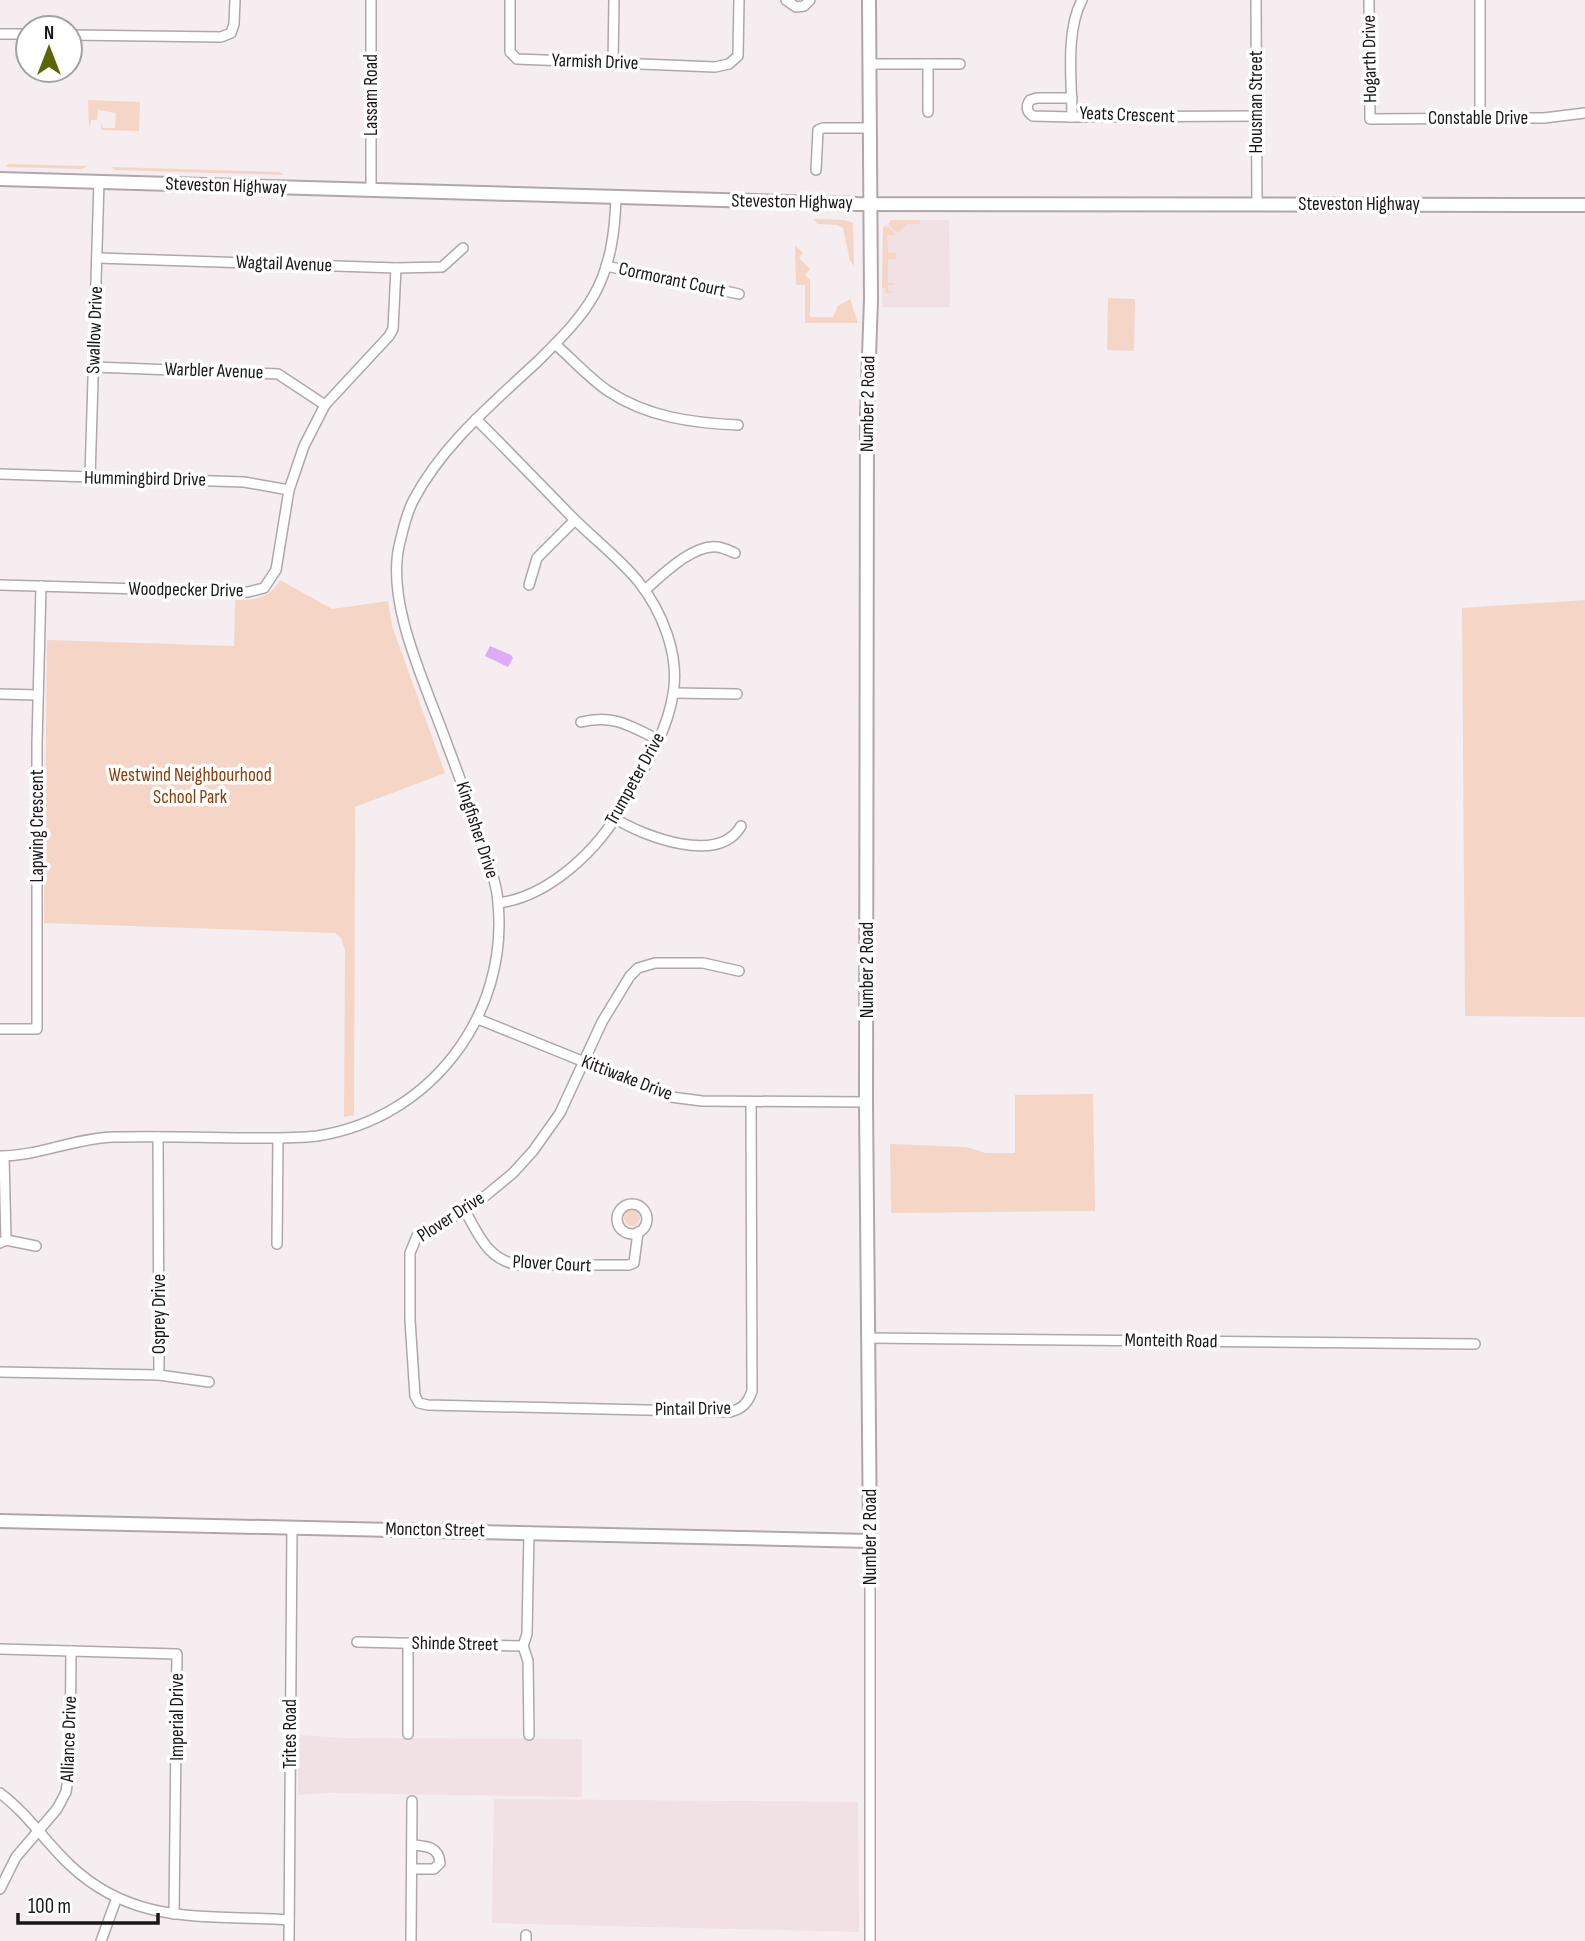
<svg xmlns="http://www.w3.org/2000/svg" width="1585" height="1941" viewBox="0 0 1585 1941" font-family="'Sofia Sans Condensed',sans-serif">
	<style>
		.built { fill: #f1e0e4 }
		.green { fill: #f5d5c6 }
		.water { fill: #dfaafa }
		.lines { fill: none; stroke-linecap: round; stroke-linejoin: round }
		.street-casing { stroke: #afa7a9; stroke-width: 12 }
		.secondary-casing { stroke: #afa7a9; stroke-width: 16 }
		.street { stroke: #fff; stroke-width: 9 }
		.secondary { stroke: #fff; stroke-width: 12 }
		.labels { text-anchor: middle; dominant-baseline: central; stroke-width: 7; stroke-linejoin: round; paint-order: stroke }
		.street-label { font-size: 19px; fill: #181616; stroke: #fff }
		.park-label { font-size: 19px; fill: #8b3c05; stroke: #fff }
	</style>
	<rect width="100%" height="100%" fill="#f5edef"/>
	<g class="built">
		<polygon points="893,220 949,220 950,307 882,307 883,227"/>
		<polygon points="298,1735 343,1738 582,1739 582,1797 329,1793 298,1795"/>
		<polygon points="494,1799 858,1802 859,1932 492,1923"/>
	</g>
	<g class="green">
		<polygon points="88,100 140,102 139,131 101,130 101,122 103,128 115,128 116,113 98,110 97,120 91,120 89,130"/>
		<polygon points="8,164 87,166 82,169 5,167"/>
		<polygon points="111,167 280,172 284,175 115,170"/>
		<polygon points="813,219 844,220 853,223 854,266 850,261 843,228 837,225 818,224"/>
		<polygon points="890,220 920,220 920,224 907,224 898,233 890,226"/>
		<polygon points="883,227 888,227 897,235 887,235 888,253 896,253 896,259 888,259 888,283 895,283 895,285 888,285 888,291 895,292 885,293 885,288 882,288"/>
		<polygon points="795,245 803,253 799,258 810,269 805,275 810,280 810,317 833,317 838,306 850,299 858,323 805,323 805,285 796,285"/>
		<polygon points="1108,298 1135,299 1134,351 1107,350"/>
		<path d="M280 580 332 609 388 601 392 626 445 773 355 807 354 1115 344 1117 345 950 341 938 335 933 44 923 47 640 234 646 235 600C254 601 270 598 280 580Z"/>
		<polygon points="1585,600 1585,1017 1465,1016 1462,608"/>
		<polygon points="1093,1094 1095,1211 891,1213 890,1144 966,1147 986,1153 1015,1153 1015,1095"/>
		<circle cx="632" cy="1218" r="8"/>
	</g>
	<polygon class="water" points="490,646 511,655 513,658 508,667 485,656"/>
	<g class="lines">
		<defs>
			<g id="street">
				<polyline points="371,0 371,190"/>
				<polyline points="510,0 510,52 517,59 715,67 729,64 738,56 739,0"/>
				<polyline points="786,0 796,7 804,6 810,0"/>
				<path d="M1082 0C1065 32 1072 81 1072 117L1256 116"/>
				<polyline points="1256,0 1257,204"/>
				<polyline points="1369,0 1370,119 1544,118 1585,113"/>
				<polyline points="1480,0 1480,118"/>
				<polyline points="0,34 28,34"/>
				<polyline points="70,35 221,37 231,33 234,24 235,0"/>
				<polyline points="613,63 614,0"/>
				<polyline points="869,64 960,64"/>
				<polyline points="928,64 928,112"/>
				<path d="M1072 117 1033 116C1026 112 1026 106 1030 100L1037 98H1072"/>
				<polyline points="816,170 818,130 823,128 870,128"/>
				<polyline points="98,258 396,268 442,267 463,248"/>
				<polyline points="606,266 739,294"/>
				<path d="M555 344C572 359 589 378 608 391 647 417 692 423 738 425"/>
				<polyline points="94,367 278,374 325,405"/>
				<path d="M476 419C509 452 541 485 573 518 594 539 619 558 638 581 662 611 680 655 673 694 667 734 643 770 623 805 599 849 550 896 499 903"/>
				<polyline points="0,474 244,482 289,490"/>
				<polyline points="90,478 99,182"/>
				<polyline points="0,585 248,592 264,588 276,570 289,490 304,446 325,405 389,336 393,329 396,268"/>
				<polyline points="529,585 537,558 575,520"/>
				<path d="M645 590C662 575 694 543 718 547 724 548 730 551 735 553"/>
				<polyline points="674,693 737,694"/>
				<polyline points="0,694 38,695"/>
				<path d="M581 722C614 714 630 726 659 740"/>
				<path d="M616 819C645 837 719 865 741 826"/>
				<path d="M739 971 703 963H655L638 968 630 976 602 1022 560 1113 533 1151 513 1173 484 1197 465 1211 417 1236 410 1253V1320L415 1396 419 1403 428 1405 730 1412C742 1409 748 1403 752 1391L751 1102"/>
				<polyline points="478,1019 671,1097 702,1101 866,1102"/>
				<polyline points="0,1029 37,1029 37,743 41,586"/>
				<polyline points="158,1137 159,1375"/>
				<path d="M0 1156C39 1156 75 1138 114 1137 155 1136 196 1137 237 1138 264 1138 291 1139 317 1136 430 1119 509 1015 498 903 497 883 489 865 483 847 472 812 460 778 447 744 427 687 384 602 400 542 403 529 407 513 413 501 442 445 493 403 538 361 558 341 580 320 594 295 611 265 615 230 616 197"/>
				<circle cx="632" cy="1219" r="15"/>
				<path d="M465 1211C479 1235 487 1259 518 1265H629L634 1263 638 1232"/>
				<polyline points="6,1240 36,1246"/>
				<polyline points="0,1243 6,1240 4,1157"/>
				<polyline points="277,1244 278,1139"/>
				<polyline points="867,1338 1475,1344"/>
				<polyline points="0,1372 159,1375 209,1382"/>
				<polyline points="870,1541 870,1941"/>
				<polyline points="357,1642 523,1646"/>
				<polyline points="408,1643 408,1734"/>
				<polyline points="523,1646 527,1634 529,1532"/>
				<polyline points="523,1646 528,1661 529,1735"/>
				<polyline points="0,1649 177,1654 174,1914"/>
				<path d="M0 1793C28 1814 46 1843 71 1866 136 1927 208 1914 289 1920"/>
				<path d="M412 1869H434L440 1863C439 1847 427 1846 413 1845"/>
				<polyline points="0,1889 16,1857 57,1809 66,1792 70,1765 71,1651"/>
				<polyline points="101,1941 116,1900"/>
				<polyline points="289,1941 292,1527"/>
				<polyline points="411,1941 412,1801"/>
				<polyline points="526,1941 526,1935"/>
			</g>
			<g id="secondary">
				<polyline points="0,179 857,204 1585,205"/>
				<polyline points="0,1521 870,1541 866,1102 867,413 871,299 869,0"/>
			</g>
		</defs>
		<use href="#street" class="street-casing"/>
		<use href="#secondary" class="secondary-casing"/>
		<use href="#street" class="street"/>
		<use href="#secondary" class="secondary"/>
	</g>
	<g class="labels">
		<g class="street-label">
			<text transform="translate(1370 59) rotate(-91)">Hogarth Drive</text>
			<text transform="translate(595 62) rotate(2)">Yarmish Drive</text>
			<text transform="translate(371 95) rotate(-90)">Lassam Road</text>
			<text transform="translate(1256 102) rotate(-90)">Housman Street</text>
			<text transform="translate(1127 115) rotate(2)">Yeats Crescent</text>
			<text x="1478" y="118">Constable Drive</text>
			<text transform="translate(226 186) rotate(2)">Steveston Highway</text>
			<text transform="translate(792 202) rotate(1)">Steveston Highway</text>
			<text x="1359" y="204">Steveston Highway</text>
			<text transform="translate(284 264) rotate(2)">Wagtail Avenue</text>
			<text transform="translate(672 280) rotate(12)">Cormorant Court</text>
			<text transform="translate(95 330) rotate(-88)">Swallow Drive</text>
			<text transform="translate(214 371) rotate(2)">Warbler Avenue</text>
			<text transform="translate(868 404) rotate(-89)">Number 2 Road</text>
			<text transform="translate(145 479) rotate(1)">Hummingbird Drive</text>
			<text transform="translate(186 590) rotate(1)">Woodpecker Drive</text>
			<text transform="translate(635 779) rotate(-61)">Trumpeter Drive</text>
			<text transform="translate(37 826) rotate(-90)">Lapwing Crescent</text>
			<text transform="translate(477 830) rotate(72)">Kingfisher Drive</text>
			<text transform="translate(867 970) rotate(-90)">Number 2 Road</text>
			<text transform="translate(627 1078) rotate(21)">Kittiwake Drive</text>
			<text transform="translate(451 1217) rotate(-33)">Plover Drive</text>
			<text transform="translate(552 1264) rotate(3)">Plover Court</text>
			<text transform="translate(159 1314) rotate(-90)">Osprey Drive</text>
			<text transform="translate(1171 1341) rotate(1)">Monteith Road</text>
			<text transform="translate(693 1409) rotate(-1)">Pintail Drive</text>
			<text transform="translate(435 1530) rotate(1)">Moncton Street</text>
			<text transform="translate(870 1537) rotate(-90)">Number 2 Road</text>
			<text transform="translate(455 1644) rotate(1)">Shinde Street</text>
			<text transform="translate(177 1717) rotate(-90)">Imperial Drive</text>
			<text transform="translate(290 1734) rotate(-90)">Trites Road</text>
			<text transform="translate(69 1739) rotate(-88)">Alliance Drive</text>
		</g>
		<g class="park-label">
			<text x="190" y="775">Westwind Neighbourhood<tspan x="190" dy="22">School Park</tspan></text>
		</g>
	</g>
	<g transform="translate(49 49)"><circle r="33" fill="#ffffff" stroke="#a3a2a2" stroke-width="2"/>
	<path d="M0-5L12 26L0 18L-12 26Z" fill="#5b6608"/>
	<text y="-10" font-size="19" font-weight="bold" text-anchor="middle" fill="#181616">N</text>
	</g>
	<path d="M18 1913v10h140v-10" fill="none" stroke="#181616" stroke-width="3.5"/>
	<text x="28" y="1913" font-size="21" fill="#181616" stroke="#ffffff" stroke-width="5" paint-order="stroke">100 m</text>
</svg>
